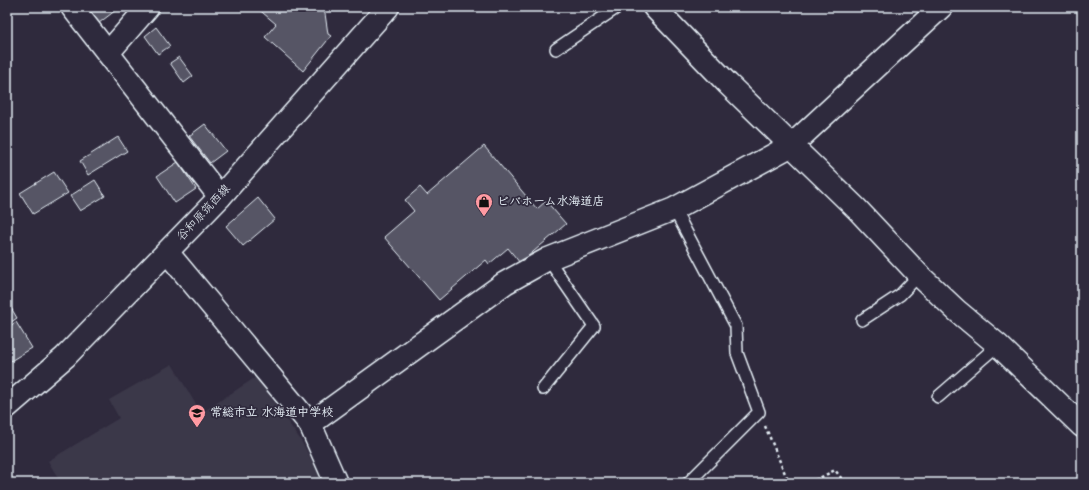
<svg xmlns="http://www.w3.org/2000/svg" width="1089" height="490" viewBox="0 0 1089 490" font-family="Mynerve,'Klee One',sans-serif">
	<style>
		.built { fill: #3b3749 }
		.building { fill: #575565; stroke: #e8f1f8 }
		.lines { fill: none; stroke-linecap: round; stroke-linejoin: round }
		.lane-casing { stroke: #e8f1f8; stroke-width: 14 }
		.street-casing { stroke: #e8f1f8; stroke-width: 25 }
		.secondary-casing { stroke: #e8f1f8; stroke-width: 25 }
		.path { stroke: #e8f1f8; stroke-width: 2.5; stroke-dasharray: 3 3; stroke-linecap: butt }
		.lane { stroke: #2f2a3d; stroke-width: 11 }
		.street { stroke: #2f2a3d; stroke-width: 22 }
		.secondary { stroke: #2f2a3d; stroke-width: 22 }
		.labels { text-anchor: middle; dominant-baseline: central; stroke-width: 3.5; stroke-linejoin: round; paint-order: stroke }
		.poi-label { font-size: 12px; font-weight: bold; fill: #e8f1f8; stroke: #2f2a3d; text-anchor: start }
		.street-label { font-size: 12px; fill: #e8f1f8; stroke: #2f2a3d }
	</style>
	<rect width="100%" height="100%" fill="#2f2a3d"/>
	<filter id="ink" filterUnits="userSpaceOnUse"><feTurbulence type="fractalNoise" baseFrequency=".025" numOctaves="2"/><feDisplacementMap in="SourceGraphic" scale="8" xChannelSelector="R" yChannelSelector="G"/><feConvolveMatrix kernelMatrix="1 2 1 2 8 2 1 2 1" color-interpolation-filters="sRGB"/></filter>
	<g filter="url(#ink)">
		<polygon class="built" points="172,364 201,413 256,377 300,439 325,483 61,483 48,461 119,418 109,400"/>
		<g class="building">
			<polygon points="87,7 120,7 99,23"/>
			<polygon points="256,7 324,7 328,34 331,36 303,71 265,37 276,24"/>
			<polygon points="156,27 170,46 158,54 145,36"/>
			<polygon points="179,57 193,76 184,83 170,63"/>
			<polygon points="205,124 226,151 210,163 189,136"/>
			<polygon points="118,137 127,151 88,175 80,161"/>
			<polygon points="484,146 537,209 546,201 566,224 520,263 508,248 489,264 486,260 439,300 384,237 414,211 405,200 420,187 427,195"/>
			<polygon points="178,162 196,189 175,203 157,176"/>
			<polygon points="54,172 68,193 33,214 20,193"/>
			<polygon points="95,180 105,196 80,211 70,196"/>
			<polygon points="258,198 275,219 243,246 226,226"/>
			<polygon points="7,301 17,318 7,325"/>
			<polygon points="16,322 32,348 9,362 7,359 7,328"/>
		</g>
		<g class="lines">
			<defs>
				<g id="lane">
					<polyline points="556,49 618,7"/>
					<polyline points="674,209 736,326 737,353 759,412 688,483"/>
					<polyline points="862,320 900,295 919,275"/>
					<polyline points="543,389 594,326 548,259"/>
					<polyline points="938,397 998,345"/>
				</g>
				<g id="street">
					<polyline points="72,7 220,197"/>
					<polyline points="654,7 728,84 857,209 919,275 956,310 998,345 1082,426"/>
					<polyline points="108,53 148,7"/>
					<polyline points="167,252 310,424 336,483"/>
					<polyline points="310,424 505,283 548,259 674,209 792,145 941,7"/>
				</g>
				<polyline id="secondary" points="7,407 65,357 220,197 388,7"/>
			</defs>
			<use href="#lane" class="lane-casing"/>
			<use href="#street" class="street-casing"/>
			<use href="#secondary" class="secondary-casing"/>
			<g class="path">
				<polyline points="765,426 789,483"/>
				<polyline points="810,483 835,470 845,483"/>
			</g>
			<use href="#lane" class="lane"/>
			<use href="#street" class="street"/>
			<use href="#secondary" class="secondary"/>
		</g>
	</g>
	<defs>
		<symbol id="shop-pin" viewBox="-11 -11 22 30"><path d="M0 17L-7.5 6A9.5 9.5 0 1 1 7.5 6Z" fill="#ff9aa2" stroke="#2f2a3d"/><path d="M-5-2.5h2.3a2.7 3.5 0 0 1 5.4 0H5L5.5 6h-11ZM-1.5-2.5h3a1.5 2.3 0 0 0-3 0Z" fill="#111"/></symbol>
		<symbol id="school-pin" viewBox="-11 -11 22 30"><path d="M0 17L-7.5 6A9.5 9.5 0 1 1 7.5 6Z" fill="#ff9aa2" stroke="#2f2a3d"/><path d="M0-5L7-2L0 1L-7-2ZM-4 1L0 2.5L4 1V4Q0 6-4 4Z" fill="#111"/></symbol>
	</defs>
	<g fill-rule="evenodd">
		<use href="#shop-pin" x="474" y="192" width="20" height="27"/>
		<use href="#school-pin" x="187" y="403" width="20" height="27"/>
	</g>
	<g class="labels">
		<g class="poi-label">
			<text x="497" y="202">ビバホーム水海道店</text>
			<text x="210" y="413">常総市立 水海道中学校</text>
		</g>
		<g class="street-label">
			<text transform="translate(204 213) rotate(-47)">谷和原筑西線</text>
		</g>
	</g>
	<rect width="1089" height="490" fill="none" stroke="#2f2a3d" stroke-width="24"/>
	<rect x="12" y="12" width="1065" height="466" fill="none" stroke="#e8f1f8" stroke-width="1.5" filter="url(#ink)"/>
</svg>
